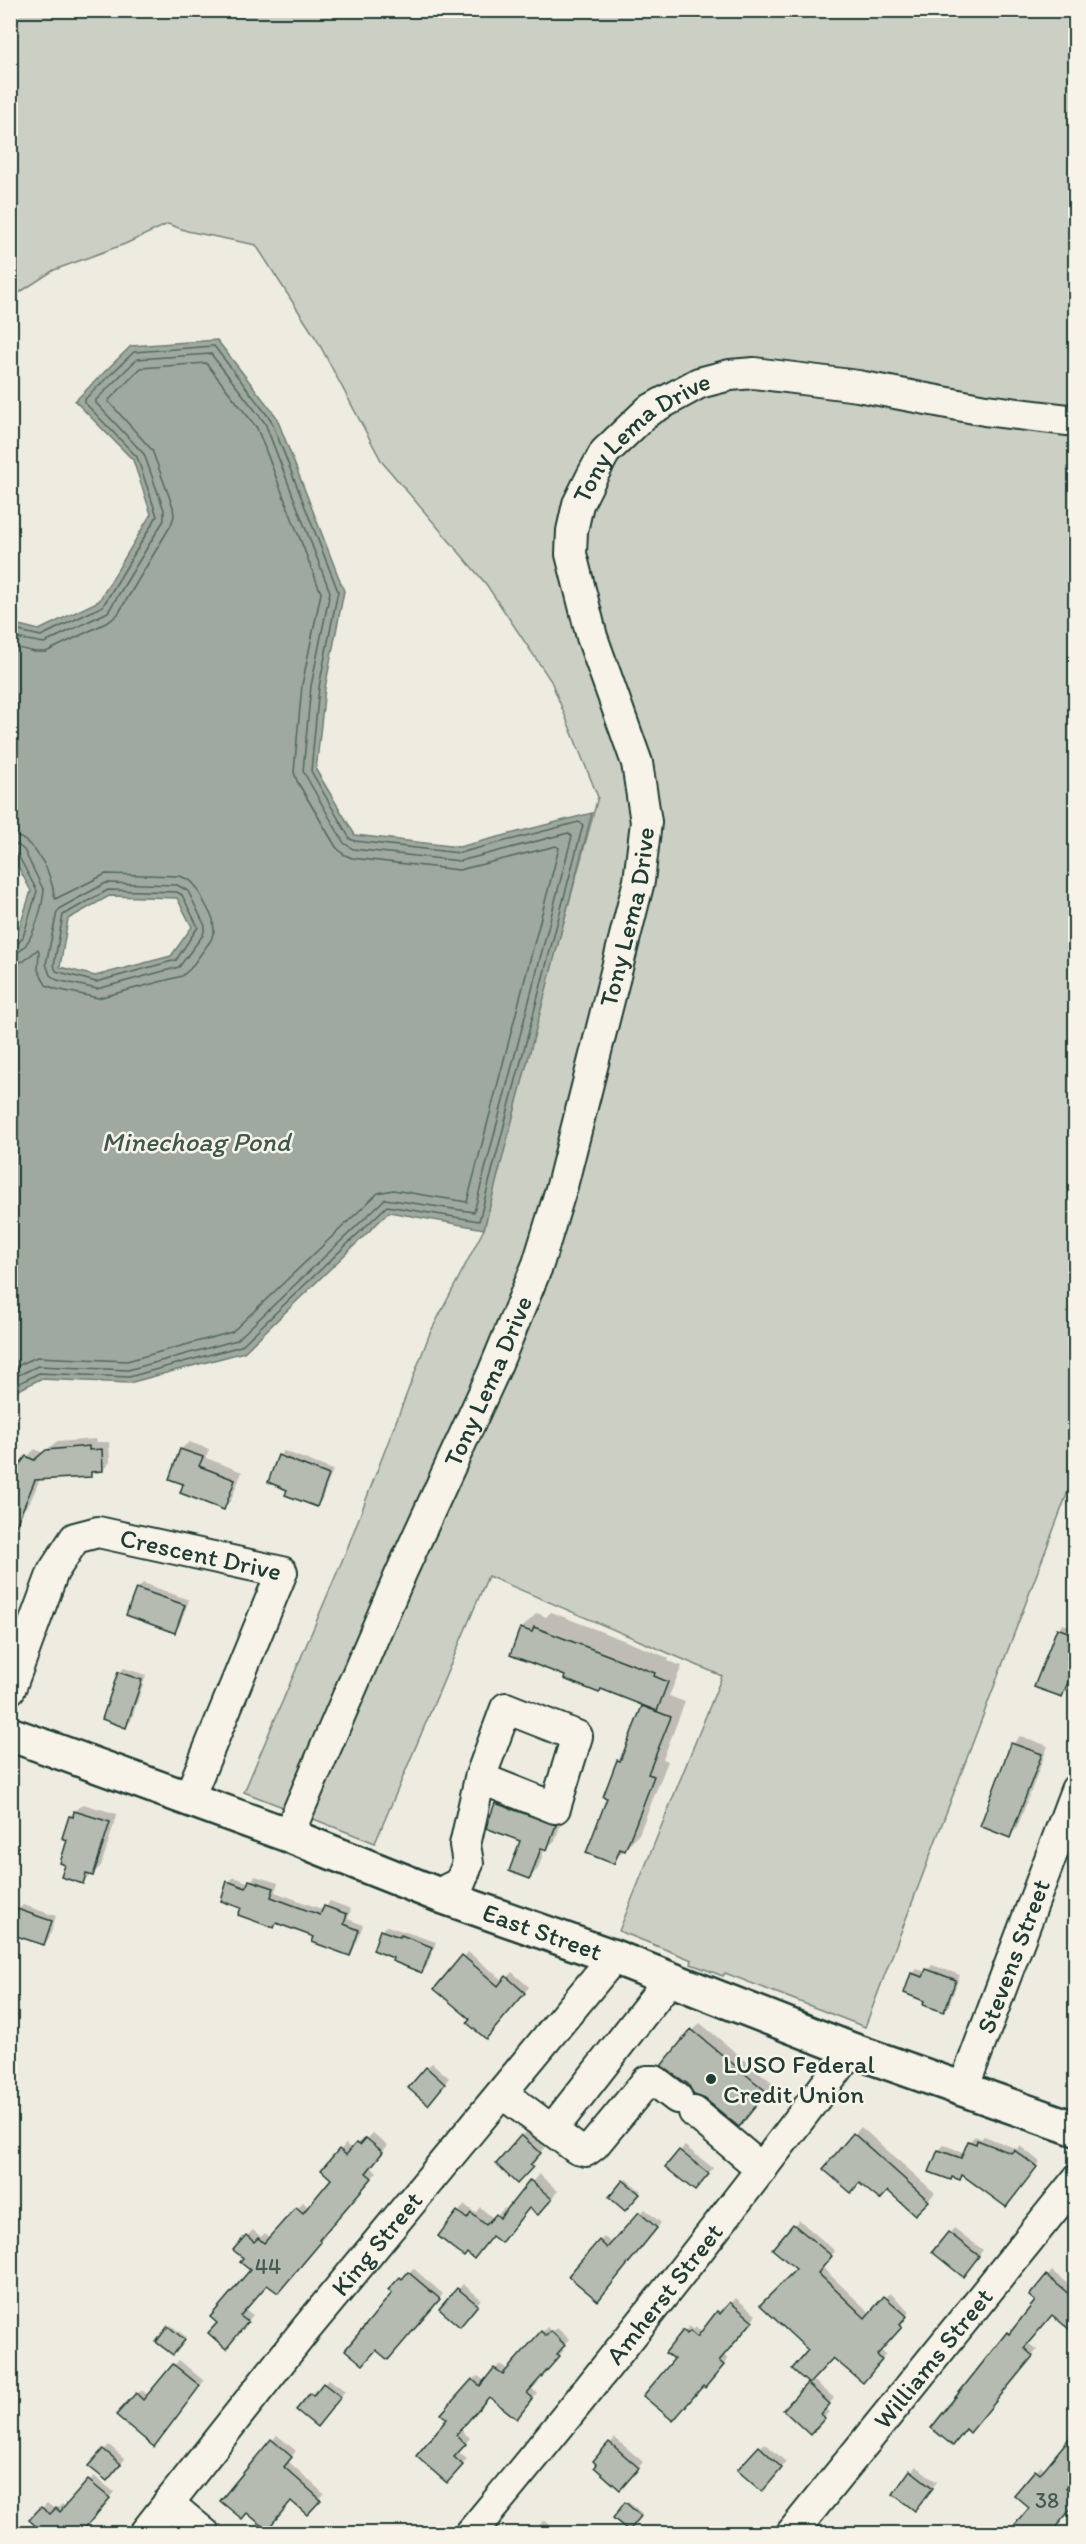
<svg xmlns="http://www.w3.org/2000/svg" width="1086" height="2544" viewBox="0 0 1086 2544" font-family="Itim,sans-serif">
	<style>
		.green { fill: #cccfc4; stroke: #76867c; stroke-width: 1.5 }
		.water { fill: #9fa99f; stroke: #6c7e74; stroke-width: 1.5; fill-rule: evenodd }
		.shadow { fill: #0003 }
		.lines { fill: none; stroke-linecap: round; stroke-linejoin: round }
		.shore { stroke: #52685f; stroke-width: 1.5 }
		.building { fill: #b5bbb0; stroke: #1f3d34; stroke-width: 1.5 }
		.minor-casing { stroke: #1f3d34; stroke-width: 34 }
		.major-casing { stroke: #1f3d34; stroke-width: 38 }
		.minor { stroke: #f7f3e8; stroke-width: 30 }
		.major { stroke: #f7f3e8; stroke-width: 33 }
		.poi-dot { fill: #1f3d34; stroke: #f7f3e8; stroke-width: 2 }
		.labels { text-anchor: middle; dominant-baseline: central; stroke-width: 5; stroke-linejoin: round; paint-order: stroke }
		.number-label { font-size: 22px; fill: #445c53 }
		.street-label { font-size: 26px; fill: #1f3d34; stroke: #f7f3e8 }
		.poi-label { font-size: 26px; fill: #1f3d34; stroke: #f7f3e8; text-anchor: start }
		.water-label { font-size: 27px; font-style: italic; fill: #3f584f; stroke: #f7f3e8 }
	</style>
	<rect width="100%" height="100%" fill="#eeece1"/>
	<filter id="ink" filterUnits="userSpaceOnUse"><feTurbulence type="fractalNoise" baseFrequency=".0167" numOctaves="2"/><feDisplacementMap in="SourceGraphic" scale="12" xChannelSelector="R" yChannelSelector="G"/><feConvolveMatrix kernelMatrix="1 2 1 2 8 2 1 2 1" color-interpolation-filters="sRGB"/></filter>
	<g filter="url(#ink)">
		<polygon class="green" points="11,11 1075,11 1075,1473 865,2027 725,1973 723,1976 691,1964 692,1960 619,1931 722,1676 488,1576 375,1843 244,1792 347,1549 430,1333 484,1229 542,1001 598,797 551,681 486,584 382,462 317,340 256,245 187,231 168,224 125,244 54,270 11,298"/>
		<path class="water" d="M217 340 276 416 344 591 325 688 316 770 355 835 459 847 592 813 484 1229 389 1212 244 1352 129 1383 40 1379 11 1394 10 945 17 935 31 891 11 853V623L39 630 99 601 151 514 133 460 75 401 131 346ZM109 896 177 898 192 927 171 956 95 976 60 967 68 919Z"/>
		<g class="shadow">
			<polygon points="96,1439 97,1442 109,1442 110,1462 103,1470 96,1470 90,1475 40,1479 30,1502 23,1510 10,1505 27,1457 35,1449 43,1453 56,1442"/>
			<polygon points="189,1442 209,1449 206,1458 242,1472 231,1500 224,1508 185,1483 171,1478 181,1449"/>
			<polygon points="284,1451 333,1470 321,1501 316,1506 279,1456"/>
			<polygon points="143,1583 189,1600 179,1626 174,1631 128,1615 138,1588"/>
			<polygon points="551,1612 669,1658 668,1661 682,1666 669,1696 685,1702 663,1759 668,1761 639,1834 613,1862 609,1797 618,1761 624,1755 645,1705 602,1688 599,1692 567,1675 512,1654 522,1628 537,1613 546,1617"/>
			<polygon points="1063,1624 1076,1628 1076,1641 1071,1653 1076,1655 1076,1667 1067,1691 1062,1695 1058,1629"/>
			<polygon points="124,1668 146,1675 131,1721 126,1726 119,1673"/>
			<polygon points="1020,1736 1048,1746 1017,1828 1010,1836 1013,1744"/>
			<polygon points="504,1796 563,1817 555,1841 545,1848 538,1869 530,1877 522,1840 496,1804"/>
			<polygon points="83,1804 117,1814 101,1866 83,1882 67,1864 70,1816"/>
			<polygon points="255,1876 278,1883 275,1892 324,1910 330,1901 351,1909 348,1919 363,1925 354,1949 349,1954 316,1936 278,1922 274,1926 242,1907 229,1882 234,1877 250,1883"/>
			<polygon points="23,1905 56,1916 49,1939 44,1944 18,1910"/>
			<polygon points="387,1926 436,1942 427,1966 422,1971 375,1949 382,1930"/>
			<polygon points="468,1952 504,1981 512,1972 529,1987 491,2032 472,2019 464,1957"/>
			<polygon points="932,1965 960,1975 949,2005 944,2010 926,2000 912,1974 917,1969 926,1972"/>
			<polygon points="700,2023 774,2084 746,2117 663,2065"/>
			<polygon points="432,2063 449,2078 433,2098 427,2068"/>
			<polygon points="861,2127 935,2193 923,2206 889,2189 825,2169"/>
			<polygon points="527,2131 545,2147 534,2159 536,2161 517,2181 522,2136"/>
			<polygon points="373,2133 388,2145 371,2166 377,2172 324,2233 326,2235 283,2286 268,2283 245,2309 253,2315 231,2341 219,2323 252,2270 245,2258 247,2236 253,2230 261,2237 265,2233 270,2238 303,2202 309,2208 334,2179 340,2150 346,2144 352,2150 363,2138 366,2140"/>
			<polygon points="975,2136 981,2139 984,2136 1017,2149 1020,2146 1040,2162 1011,2200 964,2174 959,2178 931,2171 939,2150 944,2145 965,2153 970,2141"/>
			<polygon points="685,2146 713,2168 700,2184 667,2167"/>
			<polygon points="539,2174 558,2191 545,2206 530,2207 501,2241 493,2235 481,2250 458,2212 465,2205 475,2213 480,2207 494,2219 504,2208 507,2211"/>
			<polygon points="626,2179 641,2191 625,2209 611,2197"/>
			<polygon points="645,2209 661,2223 622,2269 600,2241 604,2237 613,2244"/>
			<polygon points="799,2220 835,2251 822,2267 871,2314 890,2293 910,2311 903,2319 905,2321 880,2350 886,2354 868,2376 833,2356 812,2379 834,2398 825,2409 829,2412 810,2432 785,2410 810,2382 811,2350 798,2269 774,2249"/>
			<polygon points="954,2228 983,2250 967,2270 934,2252"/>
			<polygon points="414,2269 443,2294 393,2353 394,2293 401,2278"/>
			<polygon points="1052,2271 1076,2291 1076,2313 1052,2314 1028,2343 1037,2350 974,2426 1008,2333 1014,2329 1037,2301 1031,2296"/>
			<polygon points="463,2284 481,2299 465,2320 441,2309"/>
			<polygon points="736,2298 756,2315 723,2355 728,2359 710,2381 667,2352 689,2326 693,2330 696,2327 702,2332 718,2312 723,2307 726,2310"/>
			<polygon points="171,2325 186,2337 173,2353 169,2327"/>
			<polygon points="547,2327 552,2332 557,2328 569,2339 561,2348 564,2350 531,2388 537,2393 522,2412 490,2395 460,2429 470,2438 458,2452 467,2459 452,2476 450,2419 473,2380 478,2376 485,2381 500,2364 508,2370"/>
			<polygon points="179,2360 204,2381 158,2440 137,2394 142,2390 149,2396"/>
			<polygon points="329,2379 345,2391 322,2420 311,2394 316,2389 318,2391"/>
			<polygon points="277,2435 296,2451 288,2461 324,2494 307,2513 292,2500 247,2511 223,2501"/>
			<polygon points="615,2438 643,2462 625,2483 595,2461"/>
			<polygon points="765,2443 786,2462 767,2485 739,2470"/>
			<polygon points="109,2445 125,2459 111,2475 90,2466"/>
			<polygon points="916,2466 937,2482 919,2504 895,2493"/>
			<polygon points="1041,2466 1076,2488 1076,2502 1031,2508 1016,2495"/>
			<polygon points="94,2476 114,2492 79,2534 41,2529 31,2520 47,2503 56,2510 62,2504 66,2508"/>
			<polygon points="628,2502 642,2513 629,2529 615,2518"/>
			<polygon points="544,2520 560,2534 532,2534"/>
		</g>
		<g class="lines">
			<g class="shore">
				<polyline points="10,629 41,636 103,606 157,516 137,457 85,403 85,399 134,352 214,346 271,420 338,591 319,687 311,771 350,839 355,841 459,853 579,822 583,825 479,1221 387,1206 241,1346 129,1377 39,1373 10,1388"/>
				<polyline points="10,637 44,643 108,612 164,520 164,510 144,454 96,403 96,400 137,359 211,354 265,423 330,592 311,686 303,771 344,843 353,849 460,861 568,833 572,836 474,1212 385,1199 237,1340 128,1370 38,1366 10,1379"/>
				<polyline points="10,646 35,652 46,652 110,621 118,614 171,525 174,516 173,507 152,450 108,401 141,368 206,363 257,428 321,593 302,685 294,772 297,781 336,847 343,854 352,858 459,870 556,846 559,848 467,1202 393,1190 378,1193 232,1332 127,1361 37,1357 10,1369"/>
				<path d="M10 835C31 836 48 867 52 885 54 890 53 895 55 899L106 874 180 876 191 881 197 888 213 919 214 931 211 940 190 969 182 976 98 998 56 989 46 985 38 970 39 952 38 949 24 961 10 964"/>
				<path d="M10 844 18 845 24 850 44 891C42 908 31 954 10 955"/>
				<polyline points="10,852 18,855 37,891 23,937 16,946 10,947"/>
				<polygon points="106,883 177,885 188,891 205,926 203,935 179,967 97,989 57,980 50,975 46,964 57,912 62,907"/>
				<polygon points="108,890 177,892 182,895 198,927 176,960 96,982 56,971 54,965 63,915"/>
			</g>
		</g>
		<g class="building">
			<polygon points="89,1446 89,1450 102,1449 103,1471 91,1472 91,1477 35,1480 10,1540 10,1477 26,1456 34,1460 46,1450"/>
			<polygon points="180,1449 203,1457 199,1466 235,1480 224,1510 180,1493 183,1484 169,1479"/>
			<polygon points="278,1455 329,1475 317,1507 285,1495 287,1490 268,1482"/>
			<polygon points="136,1588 185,1605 175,1633 126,1615"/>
			<polygon points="534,1627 655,1673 654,1676 668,1682 657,1711 601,1689 599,1693 564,1679 565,1676 510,1655 520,1628 532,1632"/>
			<polygon points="1057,1628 1076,1635 1067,1658 1076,1662 1062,1697 1034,1687"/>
			<polygon points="118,1672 142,1680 126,1728 102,1719"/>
			<polygon points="642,1706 671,1717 648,1774 654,1776 642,1808 625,1851 620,1849 614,1864 586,1853 607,1798 603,1797 617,1760 620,1761"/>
			<polygon points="1011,1743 1042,1754 1010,1838 980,1826"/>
			<polygon points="495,1803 556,1825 547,1850 541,1848 530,1879 509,1871 520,1841 486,1828"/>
			<polygon points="74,1811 110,1822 93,1876 86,1874 83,1884 61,1877 65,1865 60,1863 67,1840 62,1838 69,1816 73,1817"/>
			<polygon points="249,1880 274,1888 271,1897 320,1915 324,1906 347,1914 344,1924 359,1930 350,1956 312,1942 314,1937 276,1923 274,1928 238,1915 241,1908 221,1901 227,1881 246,1888"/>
			<polygon points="17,1909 52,1921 44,1945 10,1934"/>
			<polygon points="380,1930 400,1937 401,1935 432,1947 422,1973 392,1961 393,1958 373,1950"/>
			<polygon points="462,1955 498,1986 506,1976 525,1993 486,2039 467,2023 470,2019 434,1989"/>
			<polygon points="926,1969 956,1980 944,2012 923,2005 924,2001 904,1993 911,1973 923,1977"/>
			<polygon points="691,2029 767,2092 739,2127 705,2099 694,2095 688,2084 661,2066"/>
			<polygon points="426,2067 445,2084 428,2105 408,2088"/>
			<polygon points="853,2133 929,2201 915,2215 888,2191 880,2200 859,2183 851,2193 823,2169"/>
			<polygon points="521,2135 541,2153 530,2165 533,2167 517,2184 496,2164"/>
			<polygon points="366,2138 383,2152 366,2173 372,2178 319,2240 321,2242 278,2293 267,2285 240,2316 248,2322 226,2349 208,2333 217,2323 210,2317 250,2270 240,2262 243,2258 233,2250 246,2235 254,2242 258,2238 264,2243 296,2207 303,2213 331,2179 321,2170 339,2149 346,2155 356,2143 360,2145"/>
			<polygon points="977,2140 1011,2153 1014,2150 1037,2167 1006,2207 962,2175 960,2180 952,2177 951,2180 929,2172 938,2150 961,2158 968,2141 976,2144"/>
			<polygon points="679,2150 709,2174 695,2191 665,2167"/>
			<polygon points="530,2180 552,2199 538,2215 529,2208 501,2243 492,2236 474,2259 467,2253 464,2257 438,2236 457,2211 467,2219 471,2213 486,2225 496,2214 500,2218"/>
			<polygon points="623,2180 640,2194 625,2211 609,2197"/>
			<polygon points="639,2212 657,2228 598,2301 568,2276 599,2240 607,2248"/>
			<polygon points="793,2224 832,2256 818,2273 865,2318 884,2296 907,2316 900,2325 902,2327 877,2355 882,2360 863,2383 833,2358 809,2384 792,2369 808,2350 760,2305 796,2269 772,2249"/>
			<polygon points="948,2232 979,2256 963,2277 932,2252"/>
			<polygon points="408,2272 440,2299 388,2360 376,2350 363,2365 345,2350 392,2293 388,2290 400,2277 402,2279"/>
			<polygon points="1046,2275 1076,2300 1076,2335 1052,2315 1024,2348 1033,2356 970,2433 966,2429 953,2446 931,2428 1007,2332 1009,2334 1035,2301 1029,2296"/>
			<polygon points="457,2288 478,2305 460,2327 439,2309"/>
			<polygon points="730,2302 753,2321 719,2361 724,2365 705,2388 703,2386 673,2421 643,2396 674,2359 665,2353 683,2330 687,2334 690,2331 697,2337 717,2311 720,2314"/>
			<polygon points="168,2326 185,2340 173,2355 156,2342"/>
			<polygon points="541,2331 546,2336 551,2331 565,2345 557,2354 560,2356 527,2393 533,2398 517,2419 489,2397 456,2435 466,2444 454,2457 463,2465 447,2483 416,2456 447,2419 441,2414 472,2379 480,2386 494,2368 503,2374"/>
			<polygon points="173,2364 200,2386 154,2447 116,2415 136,2393 143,2400"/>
			<polygon points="323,2383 341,2397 317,2427 296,2410 310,2393 313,2396"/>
			<polygon points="807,2383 830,2404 821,2414 825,2418 810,2435 783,2410"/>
			<polygon points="1076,2430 1076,2476 1066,2488 1076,2496 1076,2503 1050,2534 1007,2534 1029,2508 1014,2495 1035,2470 1040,2474"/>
			<polygon points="271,2439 292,2457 284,2467 321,2500 307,2515 291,2501 267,2530 247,2513 242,2519 220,2501"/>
			<polygon points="609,2442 639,2468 620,2490 594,2467 596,2464 593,2461"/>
			<polygon points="759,2446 782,2468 762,2492 737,2470"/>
			<polygon points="103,2449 121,2464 107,2481 88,2466"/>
			<polygon points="910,2470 933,2488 915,2511 893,2494"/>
			<polygon points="88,2480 110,2498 80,2534 33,2534 38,2528 29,2520 41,2507 50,2514 56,2508 60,2512"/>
			<polygon points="625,2502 641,2516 629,2531 613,2518"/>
		</g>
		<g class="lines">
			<defs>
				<g id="minor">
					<path id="s1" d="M10 1689 53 1572 75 1538 98 1532 282 1572 188 1800"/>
					<path id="s2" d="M288 1835 401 1573 493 1373 538 1264 562 1186 639 881 646 822 637 763 592 637 571 554 572 531 578 504 592 476 605 452 648 411 699 383 730 375 754 373 858 386 985 410 1076 421"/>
					<polyline points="448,1889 460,1883 468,1863 465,1845 480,1778 506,1708 577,1736 555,1808 480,1778"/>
					<path id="s3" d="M963 2089 1076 1790"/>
					<polyline points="502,2093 577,2149 586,2151 594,2145 647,2081 655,2081 677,2098"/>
					<polyline points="694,2112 762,2169"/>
					<polyline points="552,2130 669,1980"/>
					<polyline points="168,2503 205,2534"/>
					<path id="s4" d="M144 2534 306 2329 614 1957"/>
					<path id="s5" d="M470 2534C602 2376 728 2214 852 2050"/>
					<path id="s6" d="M791 2534 1076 2181"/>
				</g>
				<g id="major">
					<path id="s7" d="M10 1734 288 1835 444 1897 614 1957 852 2050 1076 2129"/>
				</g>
			</defs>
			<use href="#minor" class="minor-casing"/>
			<use href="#major" class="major-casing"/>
			<use href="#minor" class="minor"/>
			<use href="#major" class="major"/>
		</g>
	</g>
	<circle class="poi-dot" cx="711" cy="2079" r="6"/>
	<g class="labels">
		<g class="number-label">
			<text x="268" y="2266">44</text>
			<text x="1047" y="2500">38</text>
		</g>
		<g class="street-label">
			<text stroke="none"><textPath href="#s2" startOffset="1504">Tony Lema Drive</textPath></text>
			<text stroke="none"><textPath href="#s2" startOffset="982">Tony Lema Drive</textPath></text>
			<text stroke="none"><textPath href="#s2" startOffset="496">Tony Lema Drive</textPath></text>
			<text stroke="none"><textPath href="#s1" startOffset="294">Crescent Drive</textPath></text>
			<text stroke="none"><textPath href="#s7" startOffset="568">East Street</textPath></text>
			<text stroke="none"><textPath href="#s3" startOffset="142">Stevens Street</textPath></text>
			<text stroke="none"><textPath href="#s4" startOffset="372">King Street</textPath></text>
			<text stroke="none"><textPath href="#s5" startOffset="309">Amherst Street</textPath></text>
			<text stroke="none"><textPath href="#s6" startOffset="226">Williams Street</textPath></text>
		</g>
		<g class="poi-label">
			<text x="723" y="2064">LUSO Federal<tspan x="723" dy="30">Credit Union</tspan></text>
		</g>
		<g class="water-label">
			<text x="196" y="1141">Minechoag Pond</text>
		</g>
	</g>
	<rect width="1086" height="2544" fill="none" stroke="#f7f3e8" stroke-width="36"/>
	<rect x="18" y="18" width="1050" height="2508" fill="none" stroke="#1f3d34" stroke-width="2" filter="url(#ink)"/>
</svg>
